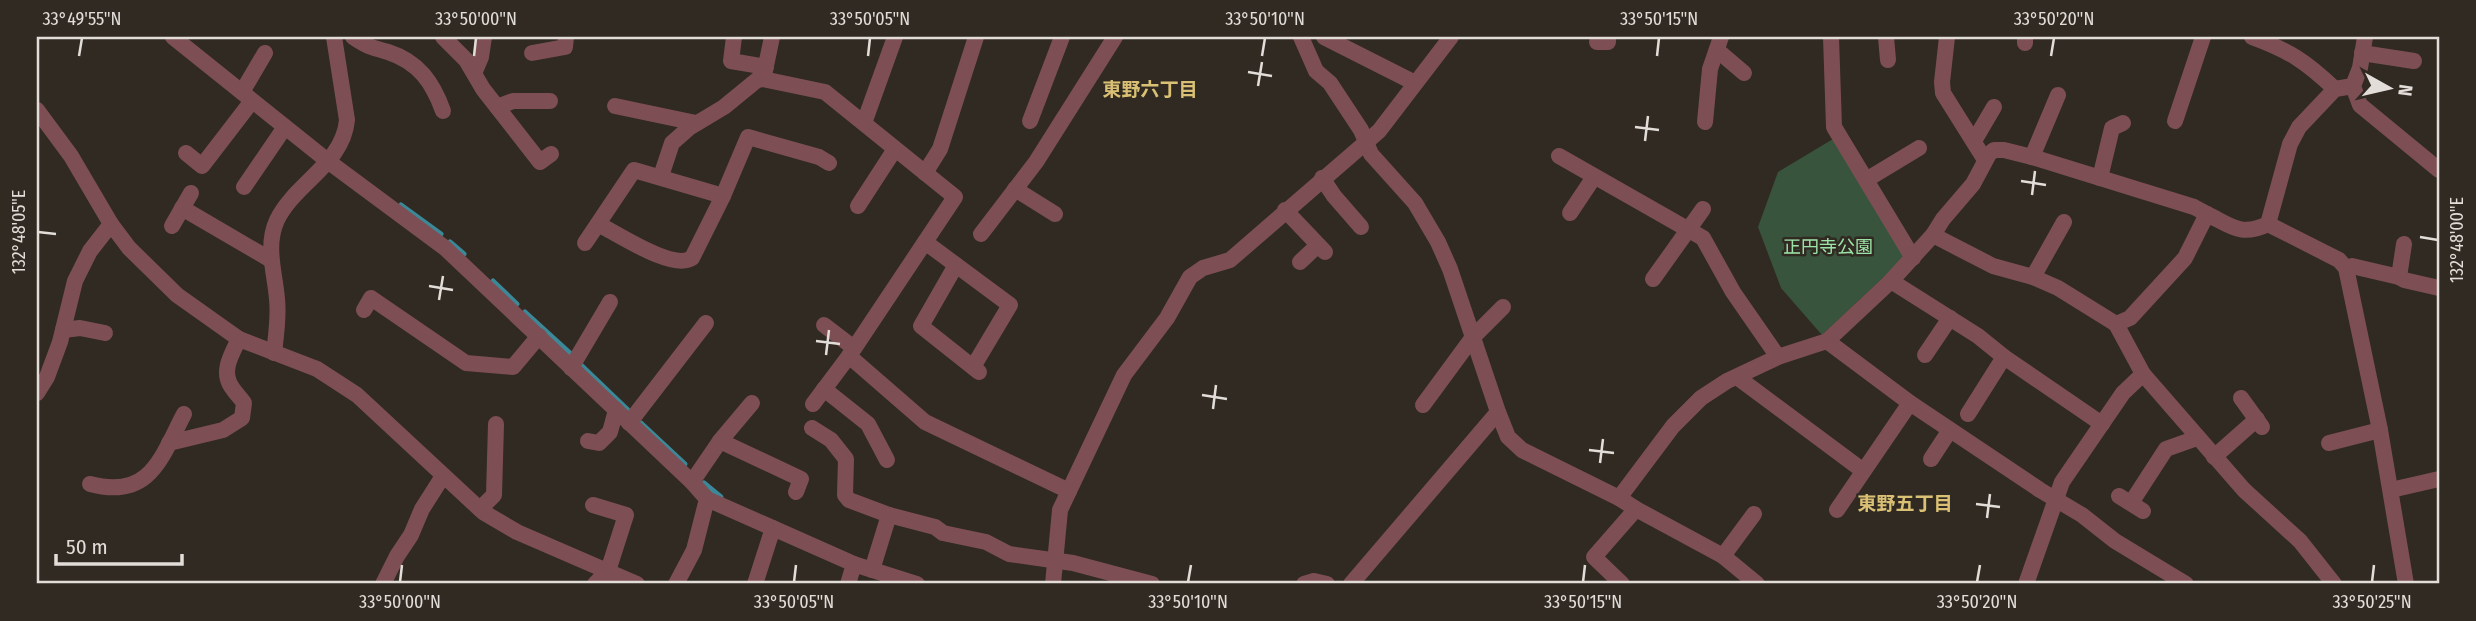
<svg xmlns="http://www.w3.org/2000/svg" width="2476" height="621" viewBox="0 0 2476 621" font-family="'Fira Sans Condensed','Noto Sans JP',sans-serif">
	<style>
		.green { fill: #38543d }
		.lines { fill: none; stroke-linecap: round; stroke-linejoin: round }
		.stream { stroke: #3b8998; stroke-width: 5 }
		.street { stroke: #7d4f54; stroke-width: 16 }
		.ticks { fill: none; stroke: #e2ddd8; stroke-width: 2.5 }
		.labels { text-anchor: middle; dominant-baseline: central; stroke-width: 5; stroke-linejoin: round; paint-order: stroke }
		.park-label { font-size: 18px; fill: #9be3a7; stroke: #302a22 }
		.neighbourhood-label { font-size: 19px; font-weight: bold; fill: #d9c074; stroke: #302a22 }
		.neatline { fill: none; stroke: #e2ddd8; stroke-width: 2.5 }
		.ticks-label { font-size: 18px; text-anchor: middle; fill: #e2ddd8 }
	</style>
	<rect width="100%" height="100%" fill="#302a22"/>
	<polygon class="green" points="1833,139 1905,257 1822,335 1781,288 1758,227 1778,172"/>
	<g class="lines">
		<g class="stream">
			<polyline points="401,205 441,234"/>
			<polyline points="450,242 464,254"/>
			<polyline points="493,281 517,304"/>
			<polyline points="525,312 570,353"/>
			<polyline points="580,364 628,410"/>
			<polyline points="641,423 685,464"/>
			<polyline points="704,483 721,497"/>
		</g>
		<g class="street">
			<polyline points="173,37 329,162 445,248 692,482 707,499 694,550 676,584"/>
			<path d="M353 37C369 48 372 47 388 52 419 62 433 83 443 111"/>
			<polyline points="443,37 466,60 483,89 540,162 551,154"/>
			<polyline points="734,37 731,61 766,67"/>
			<polyline points="1301,37 1316,71 1330,83 1361,130 1371,154 1415,203 1438,242 1450,269 1498,412 1508,437 1522,450 1619,498 1636,509 1723,556 1757,584"/>
			<polyline points="1324,37 1415,83"/>
			<polyline points="1831,37 1834,127 1913,258"/>
			<polyline points="1886,37 1888,60"/>
			<polyline points="1947,37 1942,82 1943,93 1985,160"/>
			<path d="M2252 37C2290 51 2305 61 2335 89"/>
			<polyline points="2365,37 2360,68 2353,86 2360,105 2439,170"/>
			<polyline points="1597,42 1608,42 1608,37"/>
			<polyline points="2025,43 2025,37"/>
			<polyline points="1717,50 1744,73"/>
			<polyline points="532,53 565,47 566,37"/>
			<polyline points="2362,53 2414,61"/>
			<polyline points="475,71 481,57 484,37"/>
			<polyline points="764,75 772,37"/>
			<polyline points="242,92 265,53"/>
			<polyline points="615,106 696,123"/>
			<polyline points="497,107 513,101 550,101"/>
			<polyline points="37,110 71,156 111,224 129,248 177,295 239,339 317,369 357,395 483,512 517,532 637,584"/>
			<polyline points="1030,121 1062,37"/>
			<polyline points="2175,121 2203,37"/>
			<polyline points="1705,122 1710,69 1721,37"/>
			<polyline points="864,123 895,37"/>
			<polyline points="1974,141 1994,107"/>
			<polyline points="186,153 202,166 252,101"/>
			<polyline points="1559,156 1703,238 1733,292 1778,357"/>
			<polyline points="2032,157 2058,95"/>
			<polyline points="925,173 940,149 976,37"/>
			<polyline points="661,176 672,143 689,128 724,107 757,80 763,79 825,92 955,197 849,356 813,404"/>
			<polyline points="1322,178 1334,196 1361,227"/>
			<polyline points="2100,178 2112,128 2123,123"/>
			<polyline points="1866,180 1919,148"/>
			<polyline points="244,187 285,127"/>
			<polyline points="1015,189 1055,214"/>
			<polyline points="858,206 895,149"/>
			<polyline points="182,208 271,260"/>
			<polyline points="1285,210 1325,252"/>
			<polyline points="1570,213 1594,177"/>
			<path d="M598 224C618 234 673 271 692 258L723 196 748 137 819 157 829 163"/>
			<polyline points="2268,224 2339,260 2346,268 2380,430 2406,584"/>
			<polyline points="172,226 191,193"/>
			<polyline points="981,234 1036,162 1115,37"/>
			<polyline points="1933,235 1943,219 1973,184 1989,154 1994,150 2004,150 2032,157 2194,207 2207,214"/>
			<polyline points="925,242 1010,305 973,367"/>
			<polyline points="585,243 634,170 723,196"/>
			<polyline points="1300,262 1318,245"/>
			<polyline points="956,265 921,326 979,372"/>
			<polyline points="2346,268 2352,266 2399,277 2404,244"/>
			<polyline points="2033,277 2064,222"/>
			<polyline points="2399,277 2404,280 2439,288"/>
			<polyline points="1653,279 1703,209"/>
			<polyline points="1891,281 1978,336 2004,357 2102,424"/>
			<polyline points="364,310 371,298 466,363 513,367 539,336"/>
			<path d="M2116 324 2130 318 2185 258 2207 214C2231 226 2241 237 2268 224L2290 144 2299 127 2335 89 2353 86"/>
			<polyline points="824,325 854,348"/>
			<polyline points="63,330 80,328 105,333"/>
			<polyline points="1827,341 1910,403 2040,490 2082,515 2115,541 2186,584"/>
			<path d="M274 353C276 336 279 317 277 299 275 273 265 246 277 220 295 183 343 164 347 120L334 37"/>
			<polyline points="1925,355 1950,318"/>
			<polyline points="849,356 925,422 1069,491"/>
			<polyline points="571,368 610,302"/>
			<polyline points="1737,377 1862,470"/>
			<polyline points="824,389 868,424 887,460"/>
			<polyline points="37,393 47,377 60,342 75,281 90,251 111,224"/>
			<polyline points="2241,398 2262,427"/>
			<polyline points="1423,405 1473,337 1503,307"/>
			<polyline points="1968,414 2004,357"/>
			<polyline points="629,423 706,323"/>
			<polyline points="812,428 831,440 846,459 845,495 849,500 889,515 935,527 943,533 986,542 1009,554 1073,563 1152,584"/>
			<polyline points="588,441 599,443 610,432 616,410"/>
			<polyline points="720,441 801,479 796,492"/>
			<path d="M169 443 223 430 242 418 244 403C240 397 237 395 233 389 220 373 231 355 239 339"/>
			<polyline points="2329,443 2380,430"/>
			<polyline points="2214,457 2257,419"/>
			<polyline points="1931,459 1950,430"/>
			<polyline points="692,482 720,441 752,403"/>
			<path d="M90 484C150 500 161 458 184 414"/>
			<polyline points="2391,490 2439,479"/>
			<polyline points="2119,496 2143,511"/>
			<polyline points="1619,498 1673,426 1701,398 1727,381 1778,357 1827,341 1891,281 1933,235 1993,266 2033,277 2058,288 2116,324 2143,374 2244,490 2300,541 2334,584"/>
			<polyline points="707,499 854,564 917,584"/>
			<polyline points="2131,503 2166,449 2197,438"/>
			<polyline points="593,505 626,515 608,571 595,584"/>
			<polyline points="480,509 494,495 496,424"/>
			<polyline points="1837,510 1910,403"/>
			<polyline points="1723,556 1754,514"/>
			<polyline points="872,570 889,515"/>
			<polyline points="383,584 397,556 411,535 422,509 443,476"/>
			<polyline points="755,584 773,528"/>
			<polyline points="848,584 854,564"/>
			<polyline points="1053,584 1060,510 1124,375 1167,318 1190,277 1203,268 1230,260 1379,131 1451,37"/>
			<polyline points="1304,584 1314,581 1327,584"/>
			<polyline points="1351,584 1498,412"/>
			<polyline points="1622,584 1594,557 1636,509"/>
			<polyline points="2026,584 2062,482 2123,393 2143,374"/>
		</g>
	</g>
	<path class="ticks" d="M79 56 82 38M474 56 476 38M868 56 870 38M1262 56 1265 38M1657 56 1659 38M2051 56 2054 38M1248 72 1272 76M1258 86 1262 62M1635 127 1659 130M1645 141 1648 116M2021 181 2046 185M2032 195 2035 171M38 232 56 234M2420 237 2438 240M429 286 453 290M439 300 443 276M816 341 840 344M826 355 829 330M1202 395 1227 399M1213 409 1216 385M1589 450 1614 453M1600 463 1603 439M1976 504 2000 507M1987 518 1990 494M400 582 402 565M794 582 796 565M1188 582 1191 565M1583 582 1585 565M1977 582 1980 565M2372 582 2374 565"/>
	<g class="labels">
		<g class="park-label">
			<text x="1828" y="247">正円寺公園</text>
		</g>
		<g class="neighbourhood-label">
			<text x="1150" y="89">東野六丁目</text>
			<text x="1905" y="503">東野五丁目</text>
		</g>
	</g>
	<rect width="2476" height="621" fill="none" stroke="#302a22" stroke-width="77"/>
	<g transform="translate(2389 88) rotate(98)" stroke="#302a22" stroke-width="5" paint-order="stroke">
	<path d="M0-5L12 26L0 18L-12 26Z" fill="#e2ddd8"/>
	<text y="-10" font-size="19" font-weight="bold" text-anchor="middle" fill="#e2ddd8">N</text>
	</g>
	<path d="M56 554v10h126v-10" fill="none" stroke="#e2ddd8" stroke-width="3.5"/>
	<text x="66" y="554" font-size="21" fill="#e2ddd8" stroke="#302a22" stroke-width="5" paint-order="stroke">50 m</text>
	<rect x="38" y="38" width="2400" height="544" class="neatline"/>
	<g class="ticks-label">
		<text x="82" y="25">33°49'55"N</text>
		<text x="476" y="25">33°50'00"N</text>
		<text x="870" y="25">33°50'05"N</text>
		<text x="1265" y="25">33°50'10"N</text>
		<text x="1659" y="25">33°50'15"N</text>
		<text x="2054" y="25">33°50'20"N</text>
		<text transform="translate(19 232) rotate(-90)" y="6">132°48'05"E</text>
		<text transform="translate(2457 240) rotate(-90)" y="6">132°48'00"E</text>
		<text x="400" y="608">33°50'00"N</text>
		<text x="794" y="608">33°50'05"N</text>
		<text x="1188" y="608">33°50'10"N</text>
		<text x="1583" y="608">33°50'15"N</text>
		<text x="1977" y="608">33°50'20"N</text>
		<text x="2372" y="608">33°50'25"N</text>
	</g>
</svg>
